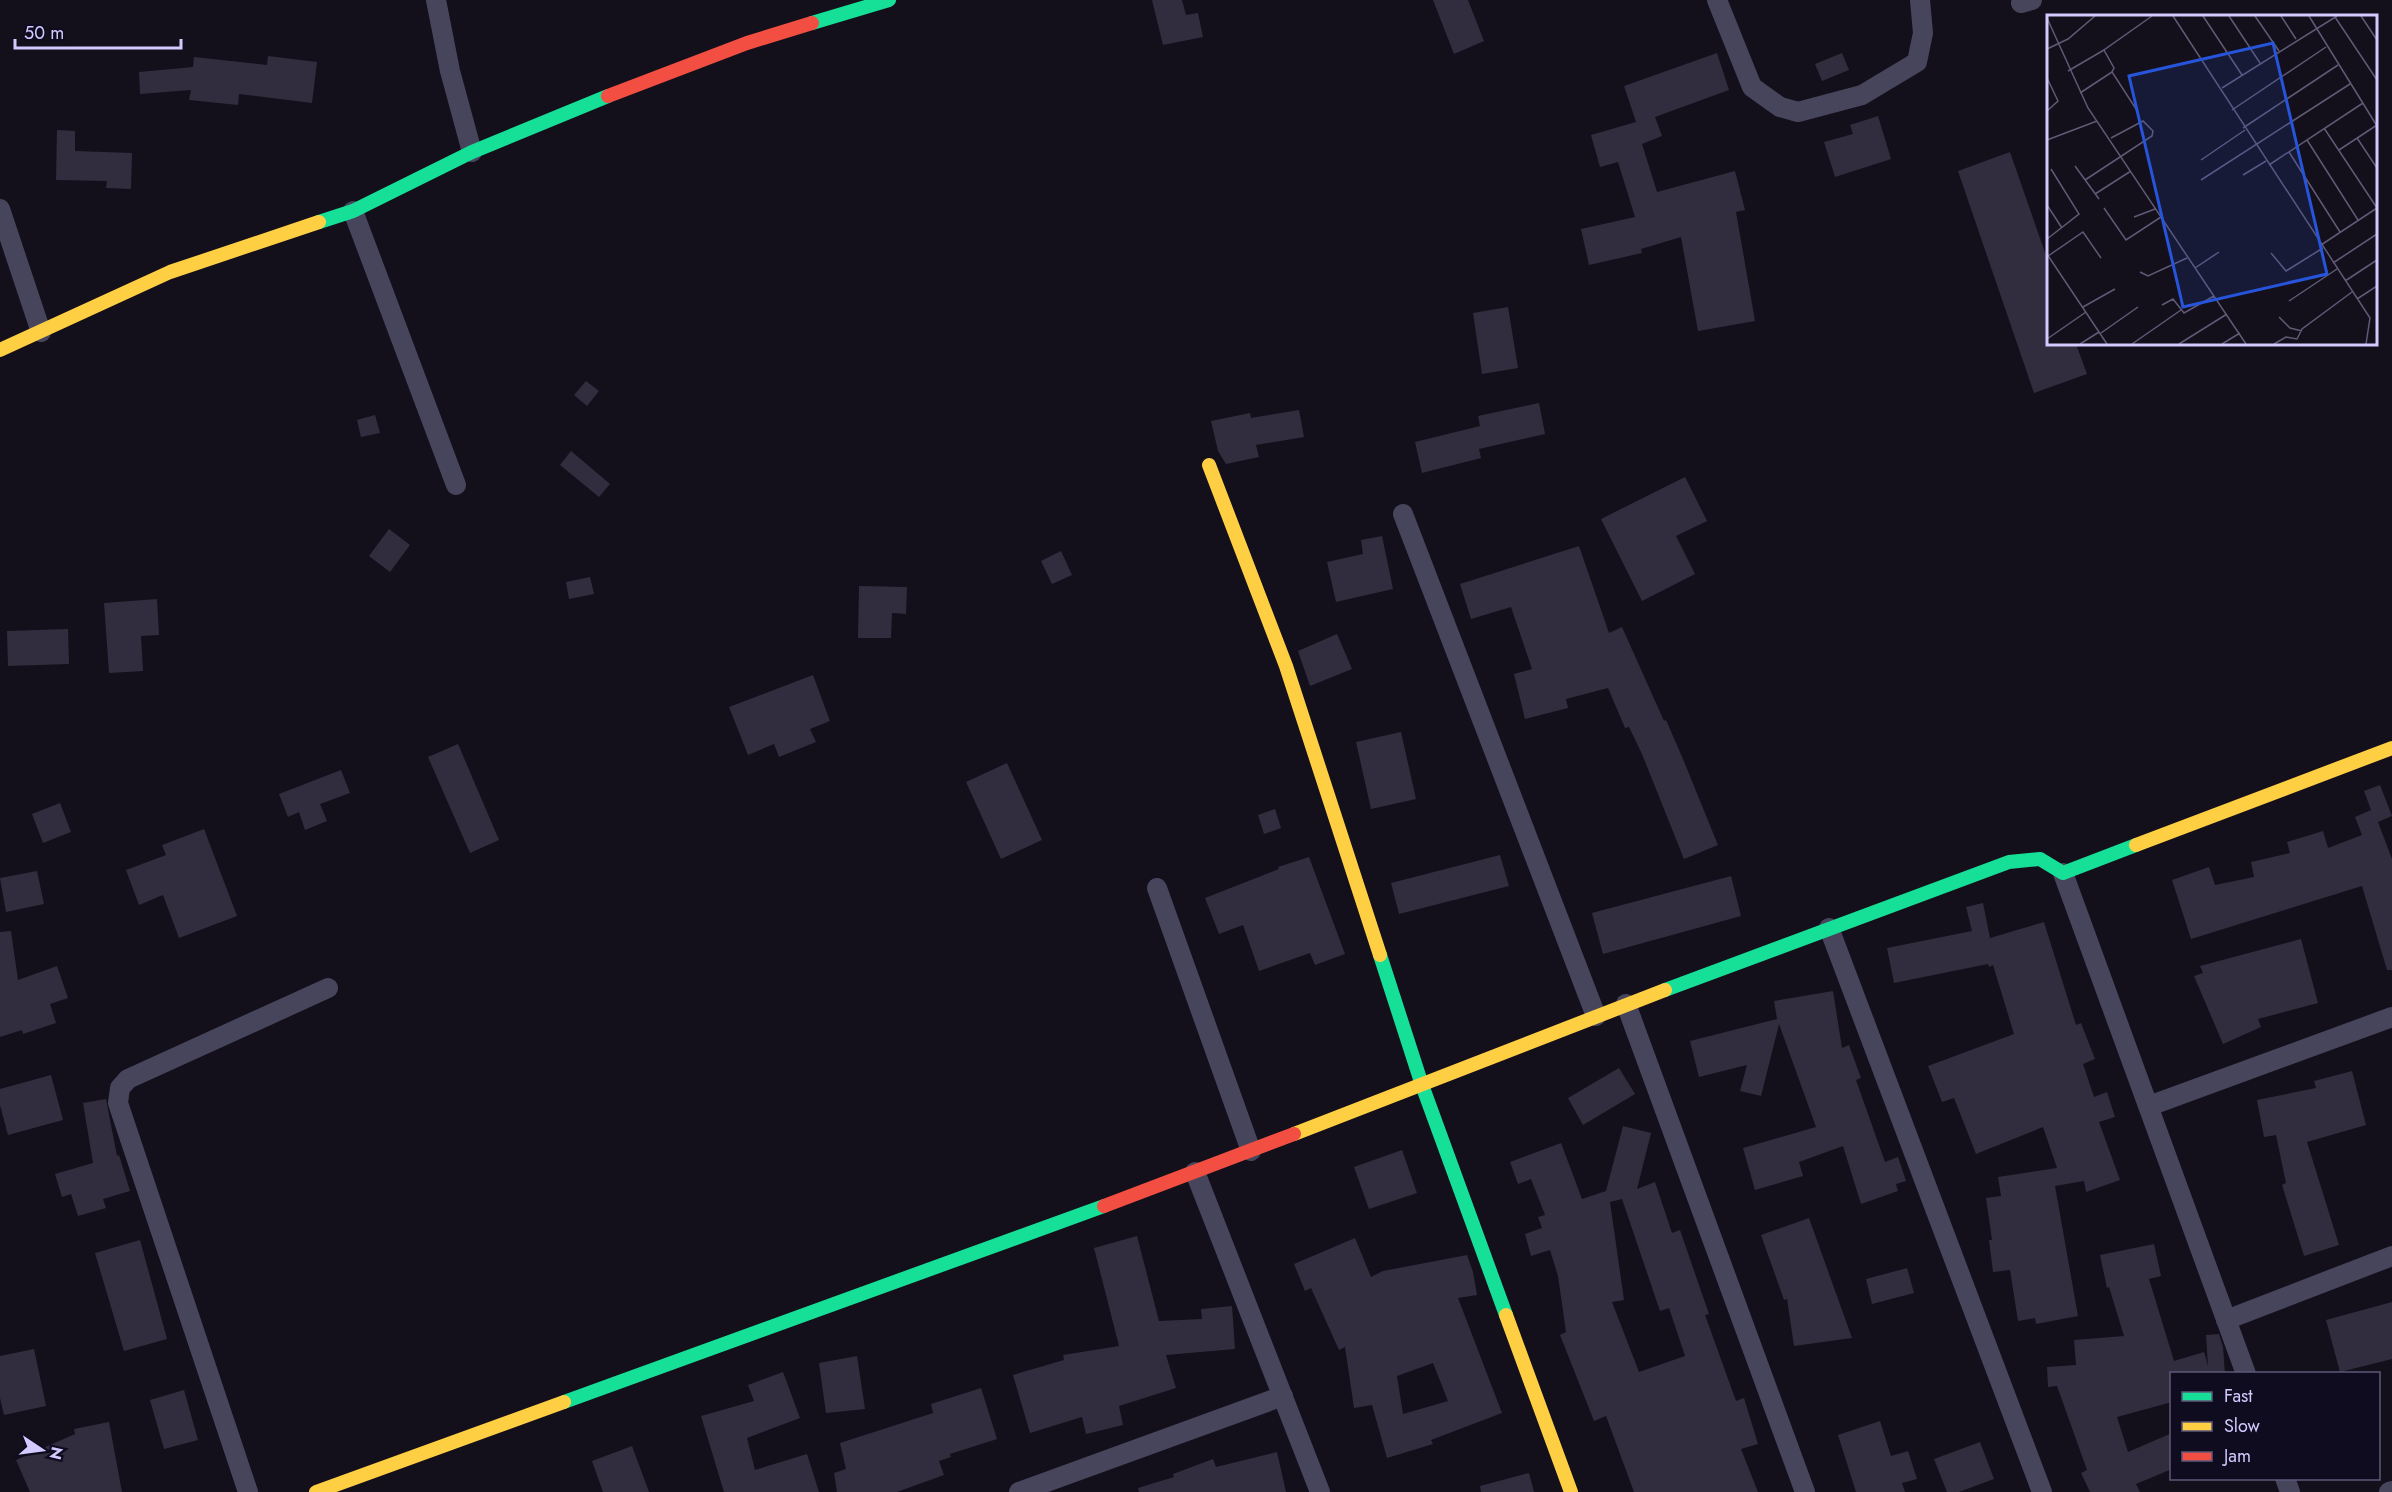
<svg xmlns="http://www.w3.org/2000/svg" width="2392" height="1492" viewBox="0 0 2392 1492" font-family="Jost,sans-serif">
	<style>
		.building { fill: #312d3e; fill-rule: evenodd }
		.lines { fill: none; stroke-linecap: round; stroke-linejoin: round }
		.street { stroke: #47455c; stroke-width: 20 }
		.fast { stroke: #16e098; stroke-width: 14 }
		.slow { stroke: #ffcf43; stroke-width: 14 }
		.jam { stroke: #f24e42; stroke-width: 14 }
		.inset-road { fill: none; stroke: #605a76; stroke-width: 1.5 }
		.view { fill: #2654da; fill-opacity: 0.15; stroke: #2654da; stroke-width: 3 }
		.inset-edge { fill: none; stroke: #d3caff; stroke-width: 3 }
	</style>
	<rect width="100%" height="100%" fill="#13101b"/>
	<g class="building">
		<polygon points="1152,0 1182,0 1186,15 1198,13 1203,37 1163,45"/>
		<polygon points="1433,0 1468,0 1484,41 1454,54"/>
		<polygon points="1717,53 1729,90 1655,117 1662,136 1642,144 1657,192 1735,171 1745,210 1736,212 1755,321 1698,331 1681,237 1641,249 1642,253 1589,265 1581,229 1635,217 1618,162 1600,167 1591,135 1636,122 1624,86"/>
		<polygon points="1842,53 1849,70 1822,81 1815,64"/>
		<polygon points="268,56 317,62 312,103 239,94 238,105 189,100 191,90 140,94 139,72 193,67 194,57 267,65"/>
		<polygon points="1878,116 1891,159 1835,177 1824,142 1853,134 1850,125"/>
		<polygon points="57,130 75,131 75,151 132,153 131,189 106,188 107,181 56,180"/>
		<polygon points="2010,152 2049,264 2049,344 2076,344 2087,374 2034,393 1958,171"/>
		<polygon points="1508,307 1518,368 1482,374 1473,313"/>
		<polygon points="586,381 599,391 587,406 574,395"/>
		<polygon points="1539,403 1545,434 1479,449 1481,458 1422,473 1415,442 1480,426 1478,416"/>
		<polygon points="1299,410 1304,437 1256,445 1259,457 1226,464 1218,451 1211,421 1250,413 1251,418"/>
		<polygon points="375,415 380,433 361,437 357,420"/>
		<polygon points="571,451 610,484 599,497 560,465"/>
		<polygon points="1685,477 1707,521 1676,536 1695,574 1642,601 1601,519"/>
		<polygon points="389,529 410,545 390,572 369,556"/>
		<polygon points="1382,536 1393,589 1336,602 1327,562 1363,554 1361,540"/>
		<polygon points="1579,546 1609,633 1622,627 1664,721 1666,720 1683,759 1718,845 1684,859 1642,754 1629,727 1625,728 1608,688 1566,699 1568,708 1525,719 1514,674 1532,669 1511,607 1471,619 1460,584"/>
		<polygon points="1061,551 1072,575 1052,584 1041,561"/>
		<polygon points="590,577 594,594 569,599 566,582"/>
		<polygon points="859,586 907,587 906,614 892,613 891,638 858,638"/>
		<polygon points="157,599 159,635 141,636 143,671 109,673 104,603"/>
		<polygon points="68,629 69,664 8,666 7,631"/>
		<polygon points="1337,634 1352,669 1310,686 1298,651"/>
		<polygon points="813,675 830,721 810,729 816,742 779,757 774,744 748,755 729,707"/>
		<polygon points="1401,732 1416,799 1371,809 1356,742"/>
		<polygon points="458,744 499,840 470,853 428,757"/>
		<polygon points="1007,763 1042,840 1001,859 966,782"/>
		<polygon points="341,770 350,793 320,804 327,821 305,830 299,812 288,817 279,794"/>
		<polygon points="2380,785 2392,816 2378,822 2392,859 2392,970 2387,970 2362,886 2191,939 2172,880 2209,867 2215,885 2254,877 2251,862 2290,853 2287,842 2323,831 2328,848 2362,835 2355,817 2371,810 2364,791"/>
		<polygon points="60,803 71,832 43,843 32,814"/>
		<polygon points="1275,809 1281,828 1264,834 1258,815"/>
		<polygon points="204,829 237,916 179,938 163,895 139,905 126,870 166,855 162,845"/>
		<polygon points="1500,855 1509,886 1399,914 1391,883"/>
		<polygon points="1309,857 1345,954 1315,965 1310,953 1259,971 1243,925 1219,934 1205,898 1279,869 1278,867"/>
		<polygon points="37,871 44,904 6,912 0,878"/>
		<polygon points="1731,876 1741,916 1603,954 1592,913"/>
		<polygon points="1983,903 1990,938 2044,922 2076,1025 2081,1023 2095,1059 2083,1064 2094,1097 2107,1092 2115,1117 2099,1122 2120,1180 2086,1192 2084,1181 2055,1186 2078,1316 2036,1324 2035,1318 2018,1321 2010,1270 1993,1272 1989,1240 1992,1240 1986,1198 2001,1196 1998,1177 2057,1168 2043,1127 1976,1154 1954,1098 1942,1102 1928,1066 2014,1034 1993,965 1989,967 1988,964 1894,983 1887,948 1972,931 1966,907"/>
		<polygon points="11,931 18,980 57,966 68,998 50,1004 56,1023 23,1034 22,1030 0,1037 0,932"/>
		<polygon points="2301,939 2318,1003 2258,1019 2261,1027 2223,1044 2194,976 2203,973 2200,966"/>
		<polygon points="1833,991 1842,1048 1849,1045 1861,1078 1856,1080 1885,1162 1898,1157 1906,1181 1896,1184 1898,1191 1861,1204 1843,1146 1799,1162 1803,1176 1755,1190 1743,1148 1816,1127 1779,1024 1761,1096 1740,1091 1747,1065 1699,1077 1690,1041 1777,1019 1774,1001"/>
		<polygon points="1619,1068 1635,1094 1583,1125 1568,1098"/>
		<polygon points="2352,1071 2366,1125 2307,1142 2339,1245 2304,1256 2282,1185 2286,1183 2276,1135 2264,1137 2257,1100 2316,1088 2314,1081"/>
		<polygon points="51,1075 63,1120 8,1135 0,1105 0,1089"/>
		<polygon points="106,1099 117,1156 119,1155 130,1191 103,1199 106,1208 78,1216 71,1194 62,1197 55,1174 93,1163 83,1103"/>
		<path d="M1623 1126 1651 1133 1637 1189 1655 1182 1672 1233 1680 1230 1709 1314 1705 1315 1736 1401 1744 1398 1758 1444 1741 1449 1758 1492H1634L1606 1416 1594 1421 1560 1335 1566 1332 1558 1276 1550 1250 1531 1256 1525 1234 1542 1228 1538 1217 1545 1215 1531 1179 1518 1184 1510 1162 1561 1143 1582 1199 1606 1191ZM1622 1199 1660 1311 1669 1308 1685 1356 1639 1372 1612 1302 1624 1300 1610 1202Z"/>
		<polygon points="1402,1150 1417,1193 1369,1209 1354,1167"/>
		<polygon points="1809,1218 1852,1338 1794,1346 1787,1299 1784,1300 1761,1235"/>
		<polygon points="1137,1236 1159,1321 1202,1319 1201,1309 1232,1306 1235,1349 1166,1355 1176,1388 1119,1406 1123,1425 1086,1434 1082,1417 1030,1433 1013,1375 1064,1360 1063,1355 1119,1346 1094,1248"/>
		<path d="M1355 1238 1371 1277 1383 1271 1467 1255 1473 1272 1477 1295 1458 1298 1502 1413 1431 1440 1433 1444 1387 1458 1372 1405 1354 1408 1345 1347 1339 1350 1311 1288 1305 1291 1294 1264ZM1433 1363 1448 1401 1403 1414 1397 1376Z"/>
		<polygon points="140,1240 167,1339 124,1351 95,1253"/>
		<polygon points="2154,1244 2161,1276 2149,1279 2174,1361 2204,1352 2208,1366 2206,1335 2219,1334 2223,1347 2225,1374 2172,1374 2172,1402 2117,1417 2128,1452 2172,1433 2172,1469 2136,1484 2140,1492 2090,1492 2081,1473 2087,1470 2057,1386 2048,1387 2047,1367 2076,1365 2074,1340 2124,1336 2109,1287 2107,1288 2100,1255"/>
		<polygon points="1907,1268 1914,1293 1872,1304 1866,1279"/>
		<polygon points="2392,1302 2392,1359 2340,1372 2326,1320"/>
		<polygon points="34,1349 46,1406 4,1415 0,1398 0,1356"/>
		<polygon points="857,1356 865,1409 826,1413 819,1363"/>
		<polygon points="783,1372 800,1418 747,1438 755,1470 807,1454 819,1492 724,1492 701,1416 754,1401 748,1385"/>
		<polygon points="981,1388 997,1439 950,1454 951,1457 939,1461 944,1475 897,1492 837,1492 834,1473 846,1469 840,1443 933,1413 931,1404"/>
		<polygon points="184,1390 198,1440 164,1449 150,1400"/>
		<polygon points="1880,1421 1891,1456 1908,1451 1917,1479 1902,1483 1905,1492 1856,1492 1838,1435"/>
		<polygon points="109,1422 122,1492 30,1492 16,1460 75,1434 74,1429"/>
		<polygon points="1980,1442 1994,1479 1959,1492 1947,1492 1934,1459"/>
		<polygon points="632,1446 649,1492 603,1492 592,1461"/>
		<polygon points="1277,1452 1286,1492 1139,1492 1138,1488 1174,1477 1173,1474 1213,1459 1216,1467"/>
		<polygon points="1529,1473 1534,1492 1481,1492 1480,1486"/>
	</g>
	<g class="lines">
		<g class="street">
			<polyline points="436,0 450,71 472,152"/>
			<polyline points="1717,0 1752,87 1780,107 1798,112 1862,95 1917,62 1923,33 1920,0"/>
			<polyline points="2021,3 2032,0"/>
			<polyline points="0,209 41,332"/>
			<polyline points="353,211 456,485"/>
			<polyline points="1403,514 1596,1016"/>
			<polyline points="2063,873 2246,1374"/>
			<polyline points="1157,888 1251,1151"/>
			<polyline points="1829,928 2042,1492"/>
			<polyline points="1626,1004 1805,1492"/>
			<polyline points="2149,1106 2392,1017"/>
			<polyline points="1195,1172 1320,1492"/>
			<polyline points="2226,1320 2392,1256"/>
			<polyline points="2285,1478 2290,1492"/>
			<polyline points="248,1492 118,1103 120,1088 128,1079 328,988"/>
			<polyline points="1019,1492 1283,1396"/>
			<polyline points="2389,1492 2392,1491"/>
		</g>
		<g class="fast">
			<polyline points="812,23 889,0"/>
			<polyline points="319,222 353,211 472,152 608,96"/>
			<polyline points="1380,955 1422,1085 1506,1315"/>
			<polyline points="1665,990 2009,862 2040,859 2063,873 2136,845"/>
			<polyline points="564,1402 1104,1206"/>
		</g>
		<g class="slow">
			<polyline points="0,350 170,272 319,222"/>
			<polyline points="1209,465 1286,666 1380,955"/>
			<polyline points="2136,845 2392,748"/>
			<polyline points="1294,1134 1665,990"/>
			<polyline points="1506,1315 1571,1492"/>
			<polyline points="316,1492 564,1402"/>
		</g>
		<g class="jam">
			<polyline points="608,96 747,43 812,23"/>
			<polyline points="1104,1206 1294,1134"/>
		</g>
	</g>
	<g transform="translate(2047 15)">
		<rect width="330" height="330" fill="#13101b"/>
		<path class="inset-road" d="M126 1 323 303 319 329M156 1 195 60M182 1 213 48M208 1 232 36M234 1 249 24M262 1 330 111M314 1 330 25M288 2 330 65M0 3 41 93 199 329M0 34 21 24 48 1M21 56 57 35M0 63 11 86 0 96M175 73 290 1M33 78 65 57M185 95 279 32M91 97 65 57 67 53 57 35 105 1M196 113 291 50M277 113 330 193M310 123 330 153M0 125 50 106M260 125 311 205M292 135 330 110M242 137 293 217M154 145 198 115M222 150 316 88M28 151 52 184M196 160 219 146M38 165 105 121 106 116 96 106 64 123M154 165 303 69M48 179 84 156M0 190 15 213M57 193 79 225 114 202M87 202 108 194M0 224 32 199 4 154M274 230 330 193M224 238 239 256 276 233M0 239 60 329M1 241 36 217 54 243M286 248 330 219M148 253 172 237M93 257 101 261 140 243M298 266 330 245M310 284 330 271M242 286 290 254M115 290 126 284 137 298 167 281M36 292 68 274M232 302 243 313 255 316M54 318 91 292M0 324 39 297M33 329 52 317M85 329 134 295M132 329 180 299M175 329 193 318M227 329 239 322 250 324 255 314 305 277"/>
		<path class="view" d="M226 28 280 259 136 292 82 61Z"/>
		<rect width="330" height="330" class="inset-edge"/>
	</g>
	<rect x="2170" y="1372" width="210" height="108" fill="#100c1f" stroke="#5e5879" stroke-width="1.5"/>
	<rect x="2182" y="1392" width="30" height="9" fill="#16e098" stroke="#5e5879" stroke-width="1.5"/>
	<text x="2224" y="1402" font-size="18" fill="#d3caff">Fast</text>
	<rect x="2182" y="1422" width="30" height="9" fill="#ffcf43" stroke="#5e5879" stroke-width="1.5"/>
	<text x="2224" y="1432" font-size="18" fill="#d3caff">Slow</text>
	<rect x="2182" y="1452" width="30" height="9" fill="#f24e42" stroke="#5e5879" stroke-width="1.5"/>
	<text x="2224" y="1462" font-size="18" fill="#d3caff">Jam</text>
	<g transform="translate(42 1450) rotate(103)" stroke="#100c1f" stroke-width="4.5" paint-order="stroke">
	<path d="M0-4.5L10 22L0 15L-10 22Z" fill="#d3caff"/>
	<text y="-9" font-size="16" font-weight="bold" text-anchor="middle" fill="#d3caff">N</text>
	</g>
	<path d="M15 39v9h166v-9" fill="none" stroke="#d3caff" stroke-width="3"/>
	<text x="24" y="39" font-size="18" fill="#d3caff" stroke="#100c1f" stroke-width="4.5" paint-order="stroke">50 m</text>
</svg>
